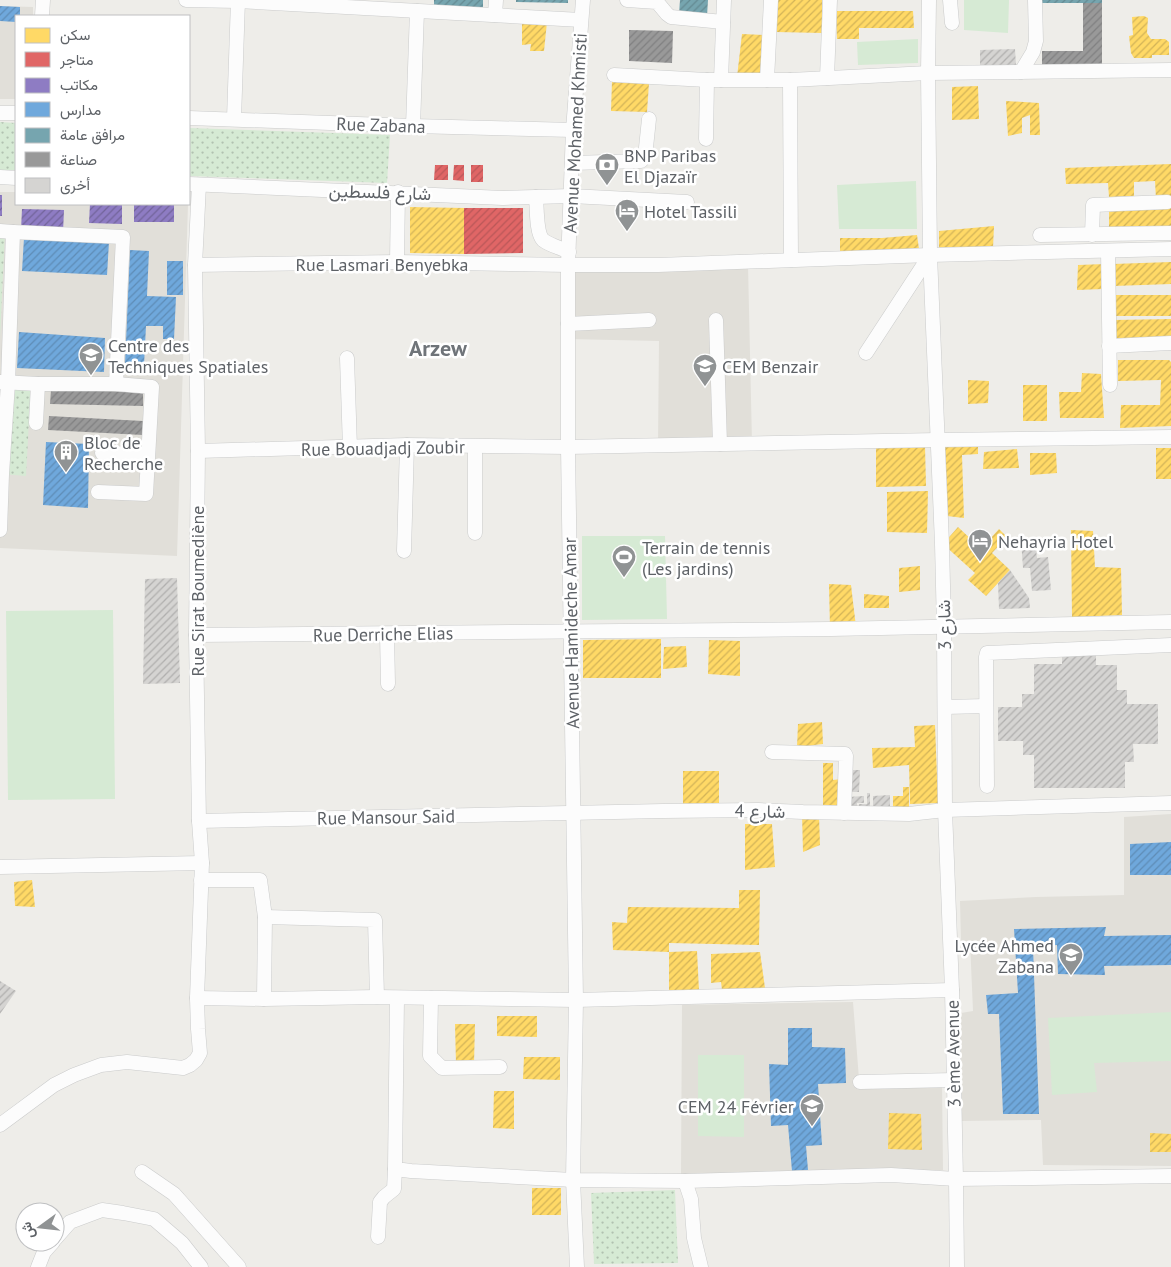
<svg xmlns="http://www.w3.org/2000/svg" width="1171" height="1267" viewBox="0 0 1171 1267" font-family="'PT Sans',Vazirmatn,sans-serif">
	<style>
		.education { fill: #e1dfd9 }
		.grass { fill: url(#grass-dots) }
		.park { fill: #d6ead4 }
		.homes { fill: url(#homes-hatch) }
		.shops { fill: url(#shops-hatch) }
		.offices { fill: url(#offices-hatch) }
		.schools { fill: url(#schools-hatch) }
		.public { fill: url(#public-hatch) }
		.industry { fill: url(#industry-hatch) }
		.building { fill: url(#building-hatch) }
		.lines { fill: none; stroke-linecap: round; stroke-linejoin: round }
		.minor-casing { stroke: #cacbcb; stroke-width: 15 }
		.minor { stroke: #fcfcfc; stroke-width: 14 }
		.labels { text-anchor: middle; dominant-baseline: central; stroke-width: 5; stroke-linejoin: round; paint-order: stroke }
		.street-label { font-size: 18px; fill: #5e6267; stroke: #fff }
		.poi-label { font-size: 18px; fill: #5e6267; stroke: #fff; text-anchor: start }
		.district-label { font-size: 22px; font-weight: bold; fill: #6f7479; stroke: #fff }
	</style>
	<defs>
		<pattern id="grass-dots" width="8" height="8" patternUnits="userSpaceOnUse" patternTransform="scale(1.25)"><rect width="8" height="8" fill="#d6ead4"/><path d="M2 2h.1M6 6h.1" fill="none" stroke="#b1c1b0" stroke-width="1.8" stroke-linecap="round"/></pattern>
		<pattern id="homes-hatch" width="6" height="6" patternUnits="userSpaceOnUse" patternTransform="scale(1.25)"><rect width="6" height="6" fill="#ffd966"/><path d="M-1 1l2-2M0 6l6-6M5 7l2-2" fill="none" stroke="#d2b358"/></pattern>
		<pattern id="shops-hatch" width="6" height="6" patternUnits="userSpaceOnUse" patternTransform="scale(1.25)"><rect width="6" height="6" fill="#e06666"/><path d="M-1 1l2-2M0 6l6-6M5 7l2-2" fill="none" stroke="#b95758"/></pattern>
		<pattern id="offices-hatch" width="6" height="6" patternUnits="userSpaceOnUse" patternTransform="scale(1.25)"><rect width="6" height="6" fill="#8e7cc3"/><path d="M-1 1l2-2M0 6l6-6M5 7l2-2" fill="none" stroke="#72649a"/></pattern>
		<pattern id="schools-hatch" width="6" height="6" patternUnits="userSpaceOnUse" patternTransform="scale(1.25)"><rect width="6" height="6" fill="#6fa8dc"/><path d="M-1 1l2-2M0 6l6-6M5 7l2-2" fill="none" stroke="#5e8cb6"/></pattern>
		<pattern id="public-hatch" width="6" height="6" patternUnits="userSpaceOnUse" patternTransform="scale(1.25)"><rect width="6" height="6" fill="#76a5af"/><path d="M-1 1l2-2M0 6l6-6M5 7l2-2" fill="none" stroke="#648a92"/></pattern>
		<pattern id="industry-hatch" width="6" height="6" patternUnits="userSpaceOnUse" patternTransform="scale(1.25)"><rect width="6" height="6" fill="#999"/><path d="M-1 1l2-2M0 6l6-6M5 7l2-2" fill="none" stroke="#808081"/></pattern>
		<pattern id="building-hatch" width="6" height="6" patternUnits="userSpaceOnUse" patternTransform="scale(1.25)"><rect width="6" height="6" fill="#d5d4d2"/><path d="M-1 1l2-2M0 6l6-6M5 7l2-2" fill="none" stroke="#b0afae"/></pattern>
	</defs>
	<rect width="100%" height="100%" fill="#eeede9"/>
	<g class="education">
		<polygon points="0,6 33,7 33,16 16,16 16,99 0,99"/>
		<polygon points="0,192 16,192 16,204 188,204 177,556 0,548"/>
		<polygon points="568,265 748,265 752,443 658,445 659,341 568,339"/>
		<polygon points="1171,814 1171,1166 1043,1165 1041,1120 961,1121 961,1013 973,1011 970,941 961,941 960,901 1036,897 1124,895 1124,817"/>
		<polygon points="853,1002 859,1079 942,1084 943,1170 681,1174 682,1005"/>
	</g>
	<g class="grass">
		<polygon points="0,122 16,123 16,170 0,170"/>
		<polygon points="189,128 390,135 387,183 189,176"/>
		<polygon points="0,231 5,231 0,338"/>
		<polygon points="8,383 31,384 26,476 2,474"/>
		<polygon points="675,1190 678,1263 594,1264 591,1193"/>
	</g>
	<g class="park">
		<polygon points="964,0 1009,0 1008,33 964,30"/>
		<polygon points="918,39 918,63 858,65 857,42"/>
		<polygon points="916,181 917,229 839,229 837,185"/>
		<polygon points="582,536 665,536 667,619 582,620"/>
		<polygon points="113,610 115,799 8,800 6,611"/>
		<polygon points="1171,1012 1171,1061 1094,1063 1097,1092 1052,1095 1048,1018"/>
		<polygon points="698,1055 744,1055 744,1137 698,1136"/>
	</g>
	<g class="homes">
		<polygon points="776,0 822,0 822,33 776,32"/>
		<polygon points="836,11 913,11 914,28 859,28 859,39 837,39"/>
		<polygon points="1144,16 1148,18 1147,33 1151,39 1165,39 1169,42 1169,55 1152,55 1152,58 1134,58 1131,53 1129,36 1133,35 1132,17"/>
		<polygon points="522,21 547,22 544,51 530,51 531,44 522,45"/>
		<polygon points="742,34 765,35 762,77 737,77"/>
		<polygon points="612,81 649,83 647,112 611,111"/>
		<polygon points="978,86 979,119 952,120 952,87"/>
		<polygon points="1006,101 1039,103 1040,135 1030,135 1030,115 1022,118 1022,133 1008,136"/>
		<polygon points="1171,164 1171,198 1156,199 1155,181 1134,182 1134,196 1109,197 1108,183 1066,184 1065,168"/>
		<polygon points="410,207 464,208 464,254 410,253"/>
		<polygon points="1171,207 1171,229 1109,228 1109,208"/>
		<polygon points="994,226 993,248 939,249 939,231"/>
		<polygon points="917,235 919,249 840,252 840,238 882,238"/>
		<polygon points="1171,262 1171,284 1114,286 1113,264"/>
		<polygon points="1105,264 1103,289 1077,290 1078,265"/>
		<rect x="1114" y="295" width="57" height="21"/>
		<polygon points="1171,319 1171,340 1115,340 1114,320"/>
		<polygon points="1118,360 1169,360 1171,362 1171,426 1120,428 1121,405 1160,405 1161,380 1118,381"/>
		<polygon points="1082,373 1101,374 1104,418 1060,418 1059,392 1081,392"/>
		<polygon points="968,380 989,381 988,403 968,404"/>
		<rect x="1023" y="385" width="24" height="36"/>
		<polygon points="978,440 978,454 962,455 964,518 947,516 944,441"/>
		<polygon points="925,446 926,486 876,487 876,447"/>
		<rect x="1156" y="448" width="15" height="31"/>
		<polygon points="1017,449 1019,468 983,469 984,452"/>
		<polygon points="1030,453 1056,453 1057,473 1030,475"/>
		<polygon points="928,491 927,533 887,532 887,492"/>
		<polygon points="958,527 973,541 980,534 988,541 999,529 1007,537 992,553 1010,570 986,596 968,580 975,573 943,544"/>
		<polygon points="1071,530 1093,531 1095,567 1121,568 1122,615 1072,617"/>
		<polygon points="920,566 920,590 899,592 899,568"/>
		<polygon points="829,584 851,585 856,627 830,629"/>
		<polygon points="864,594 889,596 889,608 864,608"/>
		<polygon points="661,639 661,678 583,678 583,640"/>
		<polygon points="709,640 740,641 740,676 708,674"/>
		<polygon points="686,646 687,667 663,669 664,647"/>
		<polygon points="822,722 823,744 797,747 798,724"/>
		<polygon points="935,725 938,803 910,804 909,765 873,768 872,748 915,747 914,726"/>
		<polygon points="823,763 833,763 833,780 841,779 841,809 823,809"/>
		<rect x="683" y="771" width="36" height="33"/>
		<polygon points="903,787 909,787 909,808 893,808 893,796 903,796"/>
		<polygon points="802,814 819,815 820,845 803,852"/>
		<polygon points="745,824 772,824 775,867 745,870"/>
		<polygon points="32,880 35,907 15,906 14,882"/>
		<polygon points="739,890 760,890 759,945 669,943 669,952 613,950 612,922 627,923 628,907 739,908"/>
		<polygon points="697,951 699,991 669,993 669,952"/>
		<polygon points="760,952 765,988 722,990 721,982 711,983 711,954"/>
		<polygon points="497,1016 537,1016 537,1037 497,1036"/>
		<polygon points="455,1024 475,1024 474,1064 456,1064"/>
		<polygon points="524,1057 560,1057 560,1080 523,1079"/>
		<polygon points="494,1091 514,1091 514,1129 493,1128"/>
		<polygon points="889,1113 921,1114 922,1150 888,1149"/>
		<polygon points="1150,1133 1171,1134 1171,1152 1150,1152"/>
		<rect x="532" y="1188" width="29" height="27"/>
	</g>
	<g class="shops">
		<polygon points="435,165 448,165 448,180 434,180"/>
		<polygon points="454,165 464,165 464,181 453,180"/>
		<rect x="471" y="165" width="12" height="17"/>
		<polygon points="464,208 523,208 523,253 464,254"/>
	</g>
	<g class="offices">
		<rect x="0" y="195" width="2" height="21"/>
		<polygon points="90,204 122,204 122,224 89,223"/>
		<rect x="134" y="204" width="40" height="18"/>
		<polygon points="22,209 64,210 63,232 21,230"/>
	</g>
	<g class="schools">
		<polygon points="0,6 20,7 20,16 16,16 16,22 0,21"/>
		<polygon points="24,238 109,242 107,275 22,271"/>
		<polygon points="130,250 149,251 147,296 176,297 174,339 163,339 163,326 146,326 144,365 125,364"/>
		<rect x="167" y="261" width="16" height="34"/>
		<polygon points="19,332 105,338 104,372 17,368"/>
		<polygon points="46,442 89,444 88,508 43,505"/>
		<polygon points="1171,842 1171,875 1130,875 1130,844"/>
		<polygon points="1106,927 1104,936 1171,935 1171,965 1104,966 1105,975 1058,974 1057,945 1033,947 1039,1114 1003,1114 999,1014 988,1014 986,995 1018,993 1014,929"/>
		<polygon points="788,1028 812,1028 812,1047 845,1048 846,1083 818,1084 822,1145 806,1146 808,1170 792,1171 788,1125 771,1126 769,1064 788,1065"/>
	</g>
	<g class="public">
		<polygon points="434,0 483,0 483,10 434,8"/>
		<polygon points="516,0 568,0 568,3 516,2"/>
		<polygon points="680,0 708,0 707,16 679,14"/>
		<rect x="1038" y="0" width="64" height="3"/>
	</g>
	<g class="industry">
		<polygon points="1083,3 1102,3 1102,68 1042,68 1042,51 1083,51"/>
		<polygon points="629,30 673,31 672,63 629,61"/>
		<polygon points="51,390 143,392 143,406 50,404"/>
		<polygon points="49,416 143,421 143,435 48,430"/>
	</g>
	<g class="building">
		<polygon points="1015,49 1016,65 980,67 980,50"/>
		<polygon points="1035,539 1037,558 1048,557 1051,590 1032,591 1030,568 1023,568 1021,540"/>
		<polygon points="1010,570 1029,598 1030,608 999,609 998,583"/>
		<polygon points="177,578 180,683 143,684 145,579"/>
		<polygon points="1062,654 1096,654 1096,665 1117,665 1117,690 1127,690 1127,704 1158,704 1158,744 1133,744 1134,762 1125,762 1125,788 1034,788 1034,755 1023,755 1023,741 998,741 998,707 1022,707 1022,694 1034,694 1034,664 1062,664"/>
		<polygon points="849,770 860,770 859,792 849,792"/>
		<polygon points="867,793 870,793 870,813 859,813 859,804 867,804"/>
		<polygon points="890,795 890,807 873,808 873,796"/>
		<polygon points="864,796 864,803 857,803 857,811 847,811 847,797"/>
		<polygon points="0,981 16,991 0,1014"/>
	</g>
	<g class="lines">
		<defs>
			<g id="minor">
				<polyline points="186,0 238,1 581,20"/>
				<polyline points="627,0 657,2 667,14 671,17 723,22"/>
				<polyline points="929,0 928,73 930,255 942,544 944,627 945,810 952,990 956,1179 957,1267"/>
				<polyline points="950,0 952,23"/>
				<polyline points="495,15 496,0"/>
				<polyline points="42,16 43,0"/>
				<polyline points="1021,72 1033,52 1036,41 1035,0"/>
				<polyline points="614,75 707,80 790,80 928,73 1171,70"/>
				<polyline points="827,78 830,0"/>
				<polyline points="721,80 724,0"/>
				<polyline points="767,80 771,0"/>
				<polyline points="790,80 791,260"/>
				<polyline points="0,113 16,113"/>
				<polyline points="189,118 413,126 573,130"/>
				<polyline points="234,119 238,0"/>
				<polyline points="413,126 417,11"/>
				<polyline points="706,139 707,80"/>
				<polyline points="572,163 641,161 645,157 649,119"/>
				<polyline points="0,177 16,178"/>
				<polyline points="189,184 503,198 571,196 687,202"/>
				<path d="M536 197C537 207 536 233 543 240 549 245 561 248 569 252"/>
				<polyline points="0,231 13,232 8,383 2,474 0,530"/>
				<polyline points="13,232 123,237 116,384"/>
				<polyline points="1040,235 1171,233"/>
				<polyline points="1092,235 1093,205 1167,202"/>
				<polyline points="1108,251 1110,385"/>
				<polyline points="397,262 398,192"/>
				<polyline points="195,265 397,262 568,265 658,265 930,255 1171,249"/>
				<polyline points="716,320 720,444"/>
				<polyline points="568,324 649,320"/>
				<polyline points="1109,346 1171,343"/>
				<polyline points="866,353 930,255"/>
				<polyline points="347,358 350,448"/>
				<polyline points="0,382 38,384 116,384 152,387 146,494 98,492"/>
				<polyline points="36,423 38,384"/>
				<polyline points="198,451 407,445 568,447 937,440 1171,437"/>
				<polyline points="102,453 148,454"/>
				<polyline points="475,533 475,447"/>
				<polyline points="404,551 407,445"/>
				<polyline points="387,634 388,684"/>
				<polyline points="196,635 831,629 1171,622"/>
				<polyline points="945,707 986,706"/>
				<polyline points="772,752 845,754 846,756 844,813"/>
				<polyline points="987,786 986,657 987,653 1171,645"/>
				<polyline points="199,821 663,811 758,810 803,812 909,814 945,810 1171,803"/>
				<polyline points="0,867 202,863"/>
				<polyline points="201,880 260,880 265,917 264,999"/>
				<polyline points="265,917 375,920 377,997"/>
				<polyline points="197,998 264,999 377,997 576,1000 952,990"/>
				<polyline points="397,998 395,1169 411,1171 573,1180 685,1181 891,1175 956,1179 1171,1176"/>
				<polyline points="431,998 430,1056 442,1068 500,1067"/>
				<polyline points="860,1082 954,1080"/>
				<polyline points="0,1125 54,1085 74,1075 101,1065 127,1062 183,1068 190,1065 196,1060 200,1053 198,1029 197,998 202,863 199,821 196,635 198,451 195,265 199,185"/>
				<polyline points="142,1172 174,1194 239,1267"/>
				<polyline points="685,1181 691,1199 694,1238 701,1267"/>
				<polyline points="378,1237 380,1202 384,1197 394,1189 395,1169"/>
				<polyline points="55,1239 70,1222 102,1210 123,1213 154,1219 182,1243 201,1267"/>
				<polyline points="38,1267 44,1252 53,1242"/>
				<polyline points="577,1267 573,1180 576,1000 568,447 568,265 573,130 583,0"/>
			</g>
		</defs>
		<use href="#minor" class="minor-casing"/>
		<use href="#minor" class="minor"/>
	</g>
	<defs>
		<symbol id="bank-pin" viewBox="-11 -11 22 30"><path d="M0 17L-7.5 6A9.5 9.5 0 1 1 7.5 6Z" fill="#909394" stroke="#fff"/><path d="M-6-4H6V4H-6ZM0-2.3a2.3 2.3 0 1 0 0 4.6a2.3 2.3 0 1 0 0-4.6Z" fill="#fff"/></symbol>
		<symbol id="hotel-pin" viewBox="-11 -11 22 30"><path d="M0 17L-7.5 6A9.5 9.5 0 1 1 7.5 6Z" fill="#909394" stroke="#fff"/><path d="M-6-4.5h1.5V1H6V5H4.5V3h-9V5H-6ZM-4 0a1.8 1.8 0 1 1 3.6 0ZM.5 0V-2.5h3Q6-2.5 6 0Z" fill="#fff"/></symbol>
		<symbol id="university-pin" viewBox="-11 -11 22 30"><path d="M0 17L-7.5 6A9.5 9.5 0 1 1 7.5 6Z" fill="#909394" stroke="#fff"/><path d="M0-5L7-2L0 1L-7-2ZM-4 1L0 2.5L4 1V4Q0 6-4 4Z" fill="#fff"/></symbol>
		<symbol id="school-pin" viewBox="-11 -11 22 30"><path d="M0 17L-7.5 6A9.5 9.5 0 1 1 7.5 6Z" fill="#909394" stroke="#fff"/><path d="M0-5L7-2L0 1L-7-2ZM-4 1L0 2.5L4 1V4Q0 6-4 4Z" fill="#fff"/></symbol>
		<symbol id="building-pin" viewBox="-11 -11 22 30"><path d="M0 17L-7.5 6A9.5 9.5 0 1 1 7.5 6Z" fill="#909394" stroke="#fff"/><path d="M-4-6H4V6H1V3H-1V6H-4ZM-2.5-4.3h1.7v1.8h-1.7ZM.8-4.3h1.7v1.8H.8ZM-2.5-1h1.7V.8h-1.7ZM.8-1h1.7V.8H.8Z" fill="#fff"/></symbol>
		<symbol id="stadium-pin" viewBox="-11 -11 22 30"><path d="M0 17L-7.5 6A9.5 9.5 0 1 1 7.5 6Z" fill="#909394" stroke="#fff"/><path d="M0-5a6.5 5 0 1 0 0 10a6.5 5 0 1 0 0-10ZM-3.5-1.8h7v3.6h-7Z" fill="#fff"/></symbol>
	</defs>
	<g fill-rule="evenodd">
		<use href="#bank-pin" x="593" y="151" width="28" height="38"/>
		<use href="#hotel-pin" x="613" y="197" width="28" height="38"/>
		<use href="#university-pin" x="77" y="341" width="28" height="38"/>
		<use href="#school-pin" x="691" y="352" width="28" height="38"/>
		<use href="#building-pin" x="52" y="438" width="28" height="38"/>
		<use href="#hotel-pin" x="966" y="527" width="28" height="38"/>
		<use href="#stadium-pin" x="610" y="543" width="28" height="38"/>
		<use href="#school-pin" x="1057" y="941" width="28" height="38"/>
		<use href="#school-pin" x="798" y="1092" width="28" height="38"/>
	</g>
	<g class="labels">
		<g class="street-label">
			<text transform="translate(381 125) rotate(2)">Rue Zabana</text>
			<text transform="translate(575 133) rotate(-87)">Avenue Mohamed Khmisti</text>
			<text transform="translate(380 192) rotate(2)">شارع فلسطين</text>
			<text x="382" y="264">Rue Lasmari Benyebka</text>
			<text transform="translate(383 448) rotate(-1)">Rue Bouadjadj Zoubir</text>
			<text transform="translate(197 591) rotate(-90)">Rue Sirat Boumediène</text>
			<text transform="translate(944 625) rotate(-91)">شارع 3</text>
			<text transform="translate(571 633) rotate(-91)">Avenue Hamideche Amar</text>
			<text transform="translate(383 634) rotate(-1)">Rue Derriche Elias</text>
			<text transform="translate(760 811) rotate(1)">شارع 4</text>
			<text transform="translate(386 817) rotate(-1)">Rue Mansour Said</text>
			<text transform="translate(953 1054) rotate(-91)">3 ème Avenue</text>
		</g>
		<g class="poi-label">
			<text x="624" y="155">BNP Paribas<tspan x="624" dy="21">El Djazaïr</tspan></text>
			<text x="644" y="211">Hotel Tassili</text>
			<text x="108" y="345">Centre des<tspan x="108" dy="21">Techniques Spatiales</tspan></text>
			<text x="722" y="366">CEM Benzair</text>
			<text x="84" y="442">Bloc de<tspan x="84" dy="21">Recherche</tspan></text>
			<text x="998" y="541">Nehayria Hotel</text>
			<text x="642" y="547">Terrain de tennis<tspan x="642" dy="21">(Les jardins)</tspan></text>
			<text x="1054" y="945" text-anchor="end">Lycée Ahmed<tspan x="1054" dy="21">Zabana</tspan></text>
			<text x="794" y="1106" text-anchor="end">CEM 24 Février</text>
		</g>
		<g class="district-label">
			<text x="438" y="348">Arzew</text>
		</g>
	</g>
	<rect x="15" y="15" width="175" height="190" fill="#ffffff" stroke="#bfc0c2"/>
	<rect x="25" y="28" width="25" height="15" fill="#ffd966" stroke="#bfc0c2"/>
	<text x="60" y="40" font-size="15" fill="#5e6267">سكن</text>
	<rect x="25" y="52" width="25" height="15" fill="#e06666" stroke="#bfc0c2"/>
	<text x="60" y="65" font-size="15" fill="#5e6267">متاجر</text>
	<rect x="25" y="78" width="25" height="15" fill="#8e7cc3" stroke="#bfc0c2"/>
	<text x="60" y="90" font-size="15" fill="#5e6267">مكاتب</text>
	<rect x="25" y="102" width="25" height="15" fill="#6fa8dc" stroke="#bfc0c2"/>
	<text x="60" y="115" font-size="15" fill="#5e6267">مدارس</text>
	<rect x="25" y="128" width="25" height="15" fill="#76a5af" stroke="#bfc0c2"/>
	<text x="60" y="140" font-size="15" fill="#5e6267">مرافق عامة</text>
	<rect x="25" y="152" width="25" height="15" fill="#999999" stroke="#bfc0c2"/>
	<text x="60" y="165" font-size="15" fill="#5e6267">صناعة</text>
	<rect x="25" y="178" width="25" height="15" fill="#d5d4d2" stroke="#bfc0c2"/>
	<text x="60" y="190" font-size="15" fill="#5e6267">أخرى</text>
	<g transform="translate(40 1227) rotate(255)"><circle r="24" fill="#ffffff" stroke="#bfc0c2"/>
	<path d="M0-4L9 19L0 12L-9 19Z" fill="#909394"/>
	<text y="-8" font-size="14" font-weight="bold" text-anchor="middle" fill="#5e6267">ش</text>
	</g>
</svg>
